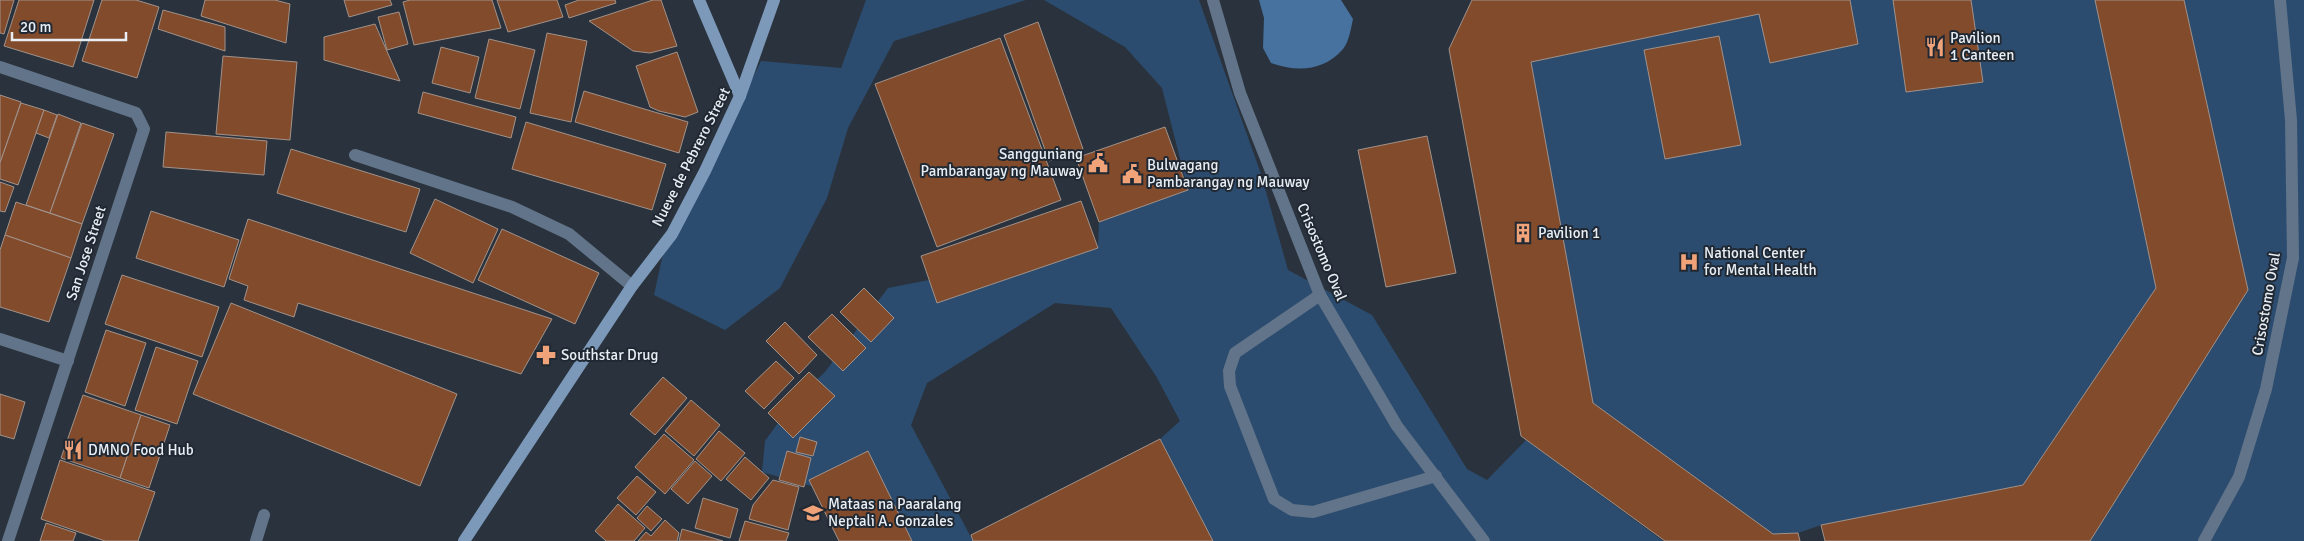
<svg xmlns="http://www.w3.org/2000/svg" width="2304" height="541" viewBox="0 0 2304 541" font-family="Signika,sans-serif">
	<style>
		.green { fill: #2c4c6f }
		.water { fill: #4772a0 }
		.building { fill: #824b2c; stroke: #a1928a }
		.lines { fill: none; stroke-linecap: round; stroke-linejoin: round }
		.service { stroke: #627489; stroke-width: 12 }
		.minor { stroke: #627489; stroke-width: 12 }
		.secondary { stroke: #7c99ba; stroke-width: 12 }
		.labels { text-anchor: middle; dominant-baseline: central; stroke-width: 4; stroke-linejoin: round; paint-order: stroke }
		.poi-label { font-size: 15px; fill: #e8eef4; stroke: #202933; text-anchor: start }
		.street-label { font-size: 15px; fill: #e8eef4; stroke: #202933 }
	</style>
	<rect width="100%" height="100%" fill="#2a333d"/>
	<g class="green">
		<polygon points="866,0 1026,0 894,41 848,128 827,198 780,288 725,330 654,295 662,258 761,61 841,68"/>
		<polygon points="1044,0 1199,0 1261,174 1288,270 1372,315 1467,469 1487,480 1526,440 1663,541 1213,541 1160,439 1180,421 1156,376 1111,308 1055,303 927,383 911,425 973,541 912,541 868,452 811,486 762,472 765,441 793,402 825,372 888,288 929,280 937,302 1098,248 1099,222 1188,190 1162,88 1125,47"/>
		<polygon points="1584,0 2095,0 2156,288 2023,485 1821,525 1798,533 1773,534 1593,403 1531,62 1592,49"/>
		<polygon points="2184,0 2304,0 2304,541 2090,541 2248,290"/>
	</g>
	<path class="water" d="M1259 0H1341L1353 19C1351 28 1349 42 1343 49 1323 72 1296 72 1271 63L1263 48 1264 18Z"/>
	<g class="building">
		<polygon points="0,0 14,0 4,34 0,33"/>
		<polygon points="19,0 94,0 73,67 4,46"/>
		<polygon points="102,0 136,0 159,7 137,78 82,61"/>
		<polygon points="205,0 275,0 290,4 286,43 201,16"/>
		<polygon points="344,0 390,0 392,5 349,17"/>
		<polygon points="410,0 492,0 501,28 414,45 403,2"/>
		<polygon points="497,0 557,0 563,17 508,32"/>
		<polygon points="579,0 615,0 616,3 569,18 565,5"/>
		<polygon points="653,0 661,0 677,46 650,53 633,51 589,21"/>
		<polygon points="1472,0 1850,0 1858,44 1770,63 1759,14 1531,62 1593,403 1773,534 1798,533 1800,541 1665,541 1521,436 1449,49"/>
		<polygon points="1893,0 1971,0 1983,82 1906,92"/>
		<polygon points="2095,0 2184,0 2248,290 2090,541 1825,541 1821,525 2023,485 2156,288"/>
		<polygon points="163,10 225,27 225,51 158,29"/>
		<polygon points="399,12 408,44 387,50 378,17"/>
		<polygon points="1038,22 1083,149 1049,161 1004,35"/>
		<polygon points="375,24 400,81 324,60 324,37"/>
		<polygon points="547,33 587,41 571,122 530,113"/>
		<polygon points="1719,36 1741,145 1665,159 1644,50"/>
		<polygon points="1000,38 1061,200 937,247 875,84"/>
		<polygon points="489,39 535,50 520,109 475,98"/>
		<polygon points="441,47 479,57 470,93 432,83"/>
		<polygon points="677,52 698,112 685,117 659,111 650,107 636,66"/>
		<polygon points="223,56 297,62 290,140 216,134"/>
		<polygon points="584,91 688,122 679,153 575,122"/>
		<polygon points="423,92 516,117 511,138 418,113"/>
		<polygon points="0,95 21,102 0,163"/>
		<polygon points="21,103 44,110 18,185 0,179 0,163"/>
		<polygon points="44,110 57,115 49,138 36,133"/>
		<polygon points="58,114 81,123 50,213 26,205"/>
		<polygon points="526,122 666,164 652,210 512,169"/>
		<polygon points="82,123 114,134 82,224 50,213"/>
		<polygon points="1165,127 1188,190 1099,222 1076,158"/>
		<polygon points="166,132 267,141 264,175 163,167"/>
		<polygon points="1427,136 1456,273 1386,287 1358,150"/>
		<polygon points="291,149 420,189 406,232 277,193"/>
		<polygon points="0,182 14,187 5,212 0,211"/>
		<polygon points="435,199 498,229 473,283 410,253"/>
		<polygon points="1081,201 1098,248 937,303 921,256"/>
		<polygon points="16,202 82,224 71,258 5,235"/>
		<polygon points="151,211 239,240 224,287 136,258"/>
		<polygon points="248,219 552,319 521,374 298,303 294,317 244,300 248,286 229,279"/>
		<polygon points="502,229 599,273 575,324 478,280"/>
		<polygon points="5,235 71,258 49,322 0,307 0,250"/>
		<polygon points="122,275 219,307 202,357 105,324"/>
		<polygon points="864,288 894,318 871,342 840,312"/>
		<polygon points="231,303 457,394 420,486 193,394"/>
		<polygon points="832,314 866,348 843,371 808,337"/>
		<polygon points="785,322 817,355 799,374 766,341"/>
		<polygon points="106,330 146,343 125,406 85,392"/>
		<polygon points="156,347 198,361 177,424 135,410"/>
		<polygon points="776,361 794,378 764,409 745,391"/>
		<polygon points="809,372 835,396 793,438 768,413"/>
		<polygon points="663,377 687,398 655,435 630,414"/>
		<polygon points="0,394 25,402 14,439 0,435"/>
		<polygon points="83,395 141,415 120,478 61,458"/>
		<polygon points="691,400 720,425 694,456 665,431"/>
		<polygon points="141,415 170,425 149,488 120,478"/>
		<polygon points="719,431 745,453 721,481 696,459"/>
		<polygon points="664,434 694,460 665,494 635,467"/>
		<polygon points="800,437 817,442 813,456 796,452"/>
		<polygon points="1160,439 1213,541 973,541 971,535"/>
		<polygon points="787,451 811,458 804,487 779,480"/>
		<polygon points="868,451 912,541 839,541 809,480"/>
		<polygon points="745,457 769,478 751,500 726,479"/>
		<polygon points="60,460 155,492 138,541 105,541 41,519"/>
		<polygon points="695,461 712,476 688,504 671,489"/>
		<polygon points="637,476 656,492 636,515 617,498"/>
		<polygon points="773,480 799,487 788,530 749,519 753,505"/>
		<polygon points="703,498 738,509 730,538 695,528"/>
		<polygon points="618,504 645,528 634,541 606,541 595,531"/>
		<polygon points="647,506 662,519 651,531 637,518"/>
		<polygon points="665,520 679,533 677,541 638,541 646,532 651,536"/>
		<polygon points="745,521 789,533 786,541 739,541"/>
		<polygon points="46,523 76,533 73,541 40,541"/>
		<polygon points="682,529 723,541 679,541"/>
	</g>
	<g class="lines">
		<g class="service">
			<polyline points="355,155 512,207 569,234 632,286"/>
			<polyline points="1320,295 1235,353 1229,371 1230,386 1274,499 1292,510 1313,512 1436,476"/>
			<polyline points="256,541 264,515"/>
		</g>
		<g class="minor">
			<polyline points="1213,0 1240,93 1320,295 1397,426 1484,541"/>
			<polyline points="0,67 136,113 144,129 8,541"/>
			<polyline points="0,339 68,361"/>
			<polyline points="2204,541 2239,477 2266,389 2293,258 2291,120 2280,0"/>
		</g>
		<g class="secondary">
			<polyline points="699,0 740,96"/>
			<polyline points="464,541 632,286 672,234 705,171 740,96 774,0"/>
		</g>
	</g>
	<defs>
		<symbol id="restaurant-bare" viewBox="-9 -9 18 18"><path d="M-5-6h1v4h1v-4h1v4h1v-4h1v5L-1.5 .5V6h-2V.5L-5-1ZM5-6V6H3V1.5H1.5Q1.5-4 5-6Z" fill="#f0a279" stroke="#202933" stroke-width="2.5" paint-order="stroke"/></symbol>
		<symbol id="civic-bare" viewBox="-9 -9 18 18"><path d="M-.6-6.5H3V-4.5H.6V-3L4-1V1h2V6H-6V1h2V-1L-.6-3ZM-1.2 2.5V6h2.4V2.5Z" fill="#f0a279" stroke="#202933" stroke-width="2.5" paint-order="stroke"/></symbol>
		<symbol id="building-bare" viewBox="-9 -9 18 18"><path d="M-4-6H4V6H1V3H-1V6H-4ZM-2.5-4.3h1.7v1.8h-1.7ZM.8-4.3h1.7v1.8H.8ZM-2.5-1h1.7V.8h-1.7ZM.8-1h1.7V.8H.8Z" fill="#f0a279" stroke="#202933" stroke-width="2.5" paint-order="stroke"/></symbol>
		<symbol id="hospital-bare" viewBox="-9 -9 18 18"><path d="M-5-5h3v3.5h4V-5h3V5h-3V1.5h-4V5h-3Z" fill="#f0a279" stroke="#202933" stroke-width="2.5" paint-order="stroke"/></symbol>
		<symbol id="pharmacy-bare" viewBox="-9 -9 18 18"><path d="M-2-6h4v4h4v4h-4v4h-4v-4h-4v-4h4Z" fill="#f0a279" stroke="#202933" stroke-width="2.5" paint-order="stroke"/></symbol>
		<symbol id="school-bare" viewBox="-9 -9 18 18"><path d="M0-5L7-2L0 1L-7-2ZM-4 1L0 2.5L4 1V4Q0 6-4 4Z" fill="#f0a279" stroke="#202933" stroke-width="2.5" paint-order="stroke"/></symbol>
	</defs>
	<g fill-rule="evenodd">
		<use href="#restaurant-bare" x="1921" y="33" width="28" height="28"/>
		<use href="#civic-bare" x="1084" y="149" width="28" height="28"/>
		<use href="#civic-bare" x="1118" y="160" width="28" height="28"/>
		<use href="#building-bare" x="1509" y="219" width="28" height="28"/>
		<use href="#hospital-bare" x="1675" y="248" width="28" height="28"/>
		<use href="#pharmacy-bare" x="532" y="341" width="28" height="28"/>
		<use href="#restaurant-bare" x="59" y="436" width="28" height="28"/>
		<use href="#school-bare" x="799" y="499" width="28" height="28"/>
	</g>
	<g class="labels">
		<g class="poi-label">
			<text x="1950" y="38">Pavilion<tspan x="1950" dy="17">1 Canteen</tspan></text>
			<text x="1083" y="154" text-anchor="end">Sangguniang<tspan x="1083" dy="17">Pambarangay ng Mauway</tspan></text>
			<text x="1147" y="165">Bulwagang<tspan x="1147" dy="17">Pambarangay ng Mauway</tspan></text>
			<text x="1538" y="233">Pavilion 1</text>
			<text x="1704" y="253">National Center<tspan x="1704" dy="17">for Mental Health</tspan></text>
			<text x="561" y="355">Southstar Drug</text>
			<text x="88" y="450">DMNO Food Hub</text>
			<text x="828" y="504">Mataas na Paaralang<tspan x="828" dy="17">Neptali A. Gonzales</tspan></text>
		</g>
		<g class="street-label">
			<text transform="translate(691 157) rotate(-63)">Nueve de Pebrero Street</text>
			<text transform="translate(1322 252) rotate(67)">Crisostomo Oval</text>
			<text transform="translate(86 253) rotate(-72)">San Jose Street</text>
			<text transform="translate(2266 304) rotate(-80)">Crisostomo Oval</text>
		</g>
	</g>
	<path d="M12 32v8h114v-8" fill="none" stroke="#e8eef4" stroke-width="2.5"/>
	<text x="20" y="32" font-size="15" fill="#e8eef4" stroke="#202933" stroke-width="4" paint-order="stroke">20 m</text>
</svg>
